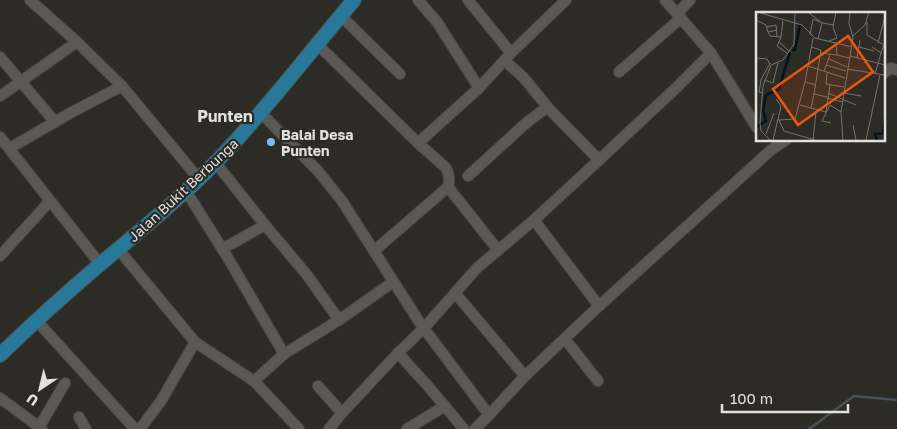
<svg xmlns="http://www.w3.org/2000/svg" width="897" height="429" viewBox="0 0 897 429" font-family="'Golos Text',sans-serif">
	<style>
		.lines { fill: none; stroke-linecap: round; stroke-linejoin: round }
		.stream { stroke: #465258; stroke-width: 2.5 }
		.minor-casing { stroke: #4b4944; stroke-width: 12 }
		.major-casing { stroke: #4b4944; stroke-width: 16 }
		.minor { stroke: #5b5953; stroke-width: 10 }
		.major { stroke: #287999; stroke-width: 14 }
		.poi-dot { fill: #6dc2f3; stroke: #2c2b25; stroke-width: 2 }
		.labels { text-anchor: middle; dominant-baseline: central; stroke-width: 4.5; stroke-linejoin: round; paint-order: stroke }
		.poi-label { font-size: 14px; font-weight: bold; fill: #e3e1de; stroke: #2c2b25; text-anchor: start }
		.street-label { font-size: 14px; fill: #e3e1de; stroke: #2c2b25 }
		.quarter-label { font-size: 16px; font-weight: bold; fill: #e3e1de; stroke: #2c2b25 }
		.inset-river { fill: none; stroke: #02141f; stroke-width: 2.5 }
		.inset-road { fill: none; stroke: #75746f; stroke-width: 1 }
		.view { fill: #e8590c; fill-opacity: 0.15; stroke: #e8590c; stroke-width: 2.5 }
		.inset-edge { fill: none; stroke: #e3e1de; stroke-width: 2.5 }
	</style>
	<rect width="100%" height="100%" fill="#2c2b25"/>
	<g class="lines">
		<polyline class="stream" points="809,429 854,396 897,400"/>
		<defs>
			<g id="minor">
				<polyline points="30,0 77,42 122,86 198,178"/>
				<polyline points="418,0 437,22 479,88"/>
				<polyline points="468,0 511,53"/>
				<polyline points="665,0 711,53 757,128"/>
				<polyline points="677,14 690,0"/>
				<polyline points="341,16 400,74"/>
				<path d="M317 44 418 143 446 168C449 174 450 181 448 187L374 251"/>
				<polyline points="0,57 55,122"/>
				<polyline points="619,72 681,18"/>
				<polyline points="883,74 891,68 897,70"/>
				<polyline points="0,96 77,42"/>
				<polyline points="261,113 318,171 342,201 420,323 489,415 475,429"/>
				<polyline points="0,137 100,264"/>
				<polyline points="418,143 479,88 511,53 566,0"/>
				<polyline points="10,148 72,112 122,86"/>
				<polyline points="599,160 675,89 711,53"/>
				<polyline points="215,162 265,225 307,275 339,320"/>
				<polyline points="468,176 525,124 547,107"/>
				<polyline points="448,187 498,250"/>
				<polyline points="186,191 228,258 284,354"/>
				<polyline points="534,220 599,306 771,150 786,140"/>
				<polyline points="222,249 265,225"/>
				<polyline points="119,250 195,342 161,401 140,429"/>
				<polyline points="0,256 50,201"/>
				<polyline points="455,293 525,376"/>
				<polyline points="36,320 135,429"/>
				<polyline points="565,339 598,381"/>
				<polyline points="195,342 254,381 299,429"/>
				<polyline points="398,353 427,385 464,429"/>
				<polyline points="254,381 284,354 339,320 393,282"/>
				<polyline points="318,386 342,413"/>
				<polyline points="0,398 42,429"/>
				<polyline points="489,415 525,376 599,306"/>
				<polyline points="79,417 86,429"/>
				<polyline points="38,429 65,383"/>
				<polyline points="329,429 342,413 398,353 424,328 477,268 534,220 599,160 551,111 523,77 505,61"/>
				<polyline points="407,429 445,406"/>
			</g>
			<path id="major" d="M0 355C32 324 64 295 98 266 138 232 180 199 217 161 266 110 308 54 354 0"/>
		</defs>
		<use href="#minor" class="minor-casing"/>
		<use href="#major" class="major-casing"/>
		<use href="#minor" class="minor"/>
		<use href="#major" class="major"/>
	</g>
	<circle class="poi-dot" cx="271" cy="142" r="5"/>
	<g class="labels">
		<g class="poi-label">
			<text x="281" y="134">Balai Desa<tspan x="281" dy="16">Punten</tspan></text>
		</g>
		<g class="street-label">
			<text transform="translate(183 190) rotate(-43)">Jalan Bukit Berbunga</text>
		</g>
		<g class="quarter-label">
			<text x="225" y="116">Punten</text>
		</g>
	</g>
	<g transform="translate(756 12)">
		<rect width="129" height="129" fill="#2c2b25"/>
		<path class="inset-river" d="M36 38H39L44 13M0 115 10 109 7 98 10 83 23 77 34 40M127 122 129 105M121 128 119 122 129 121"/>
		<path class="inset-road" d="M1 0 46 13 59 26 96 35M52 0 66 11 78 13M0 8 10 13 12 20 21 18M111 10V23L128 33 125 41 116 35M11 15 20 13 21 24M12 20 14 24 25 25 23 30 33 39M54 23 57 7 64 10M97 24 109 13 113 0M25 25 27 9M57 26 52 54 89 66M62 27 66 11M73 29 81 26 77 15 80 0M23 30 21 34 32 42M122 31 128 8M80 32 81 43 93 46M55 35 65 38 58 82 71 85M103 35 118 39M65 41 81 43M94 44 129 53M0 46 11 47 14 52M101 46 104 28M73 47 91 55M15 53 27 48 38 32 39 0M70 53 90 59M91 57 129 63M68 59 74 43M71 61 70 72 88 75M119 62 125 41M8 68 17 71 22 51M49 70 52 54M6 81 3 80 5 68 14 51M72 81 100 93M88 81 105 84M71 86 87 90M20 87 25 94 22 108M44 93 70 100 74 73M55 97 58 82M75 111 66 109 74 93 85 100M97 113 100 128M10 122 18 101M14 128 5 119 4 111 7 74 15 53M17 128 22 107M57 128 60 99M59 128 28 119 23 108 39 107 49 70 60 73M87 128 85 100 97 26 93 11 94 0M110 128 124 63"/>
		<path class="view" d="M92 24 117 60 42 113 17 77Z"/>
		<rect width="129" height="129" class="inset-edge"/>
	</g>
	<g transform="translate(40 389) rotate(215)" stroke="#2c2b25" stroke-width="4" paint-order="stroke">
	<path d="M0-4L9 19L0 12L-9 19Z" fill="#e3e1de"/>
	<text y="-8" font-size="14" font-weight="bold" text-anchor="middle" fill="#e3e1de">U</text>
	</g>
	<path d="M722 404v8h126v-8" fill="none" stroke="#e3e1de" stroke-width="2.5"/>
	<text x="730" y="404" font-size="15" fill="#e3e1de" stroke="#2c2b25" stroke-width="4" paint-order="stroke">100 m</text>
</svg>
